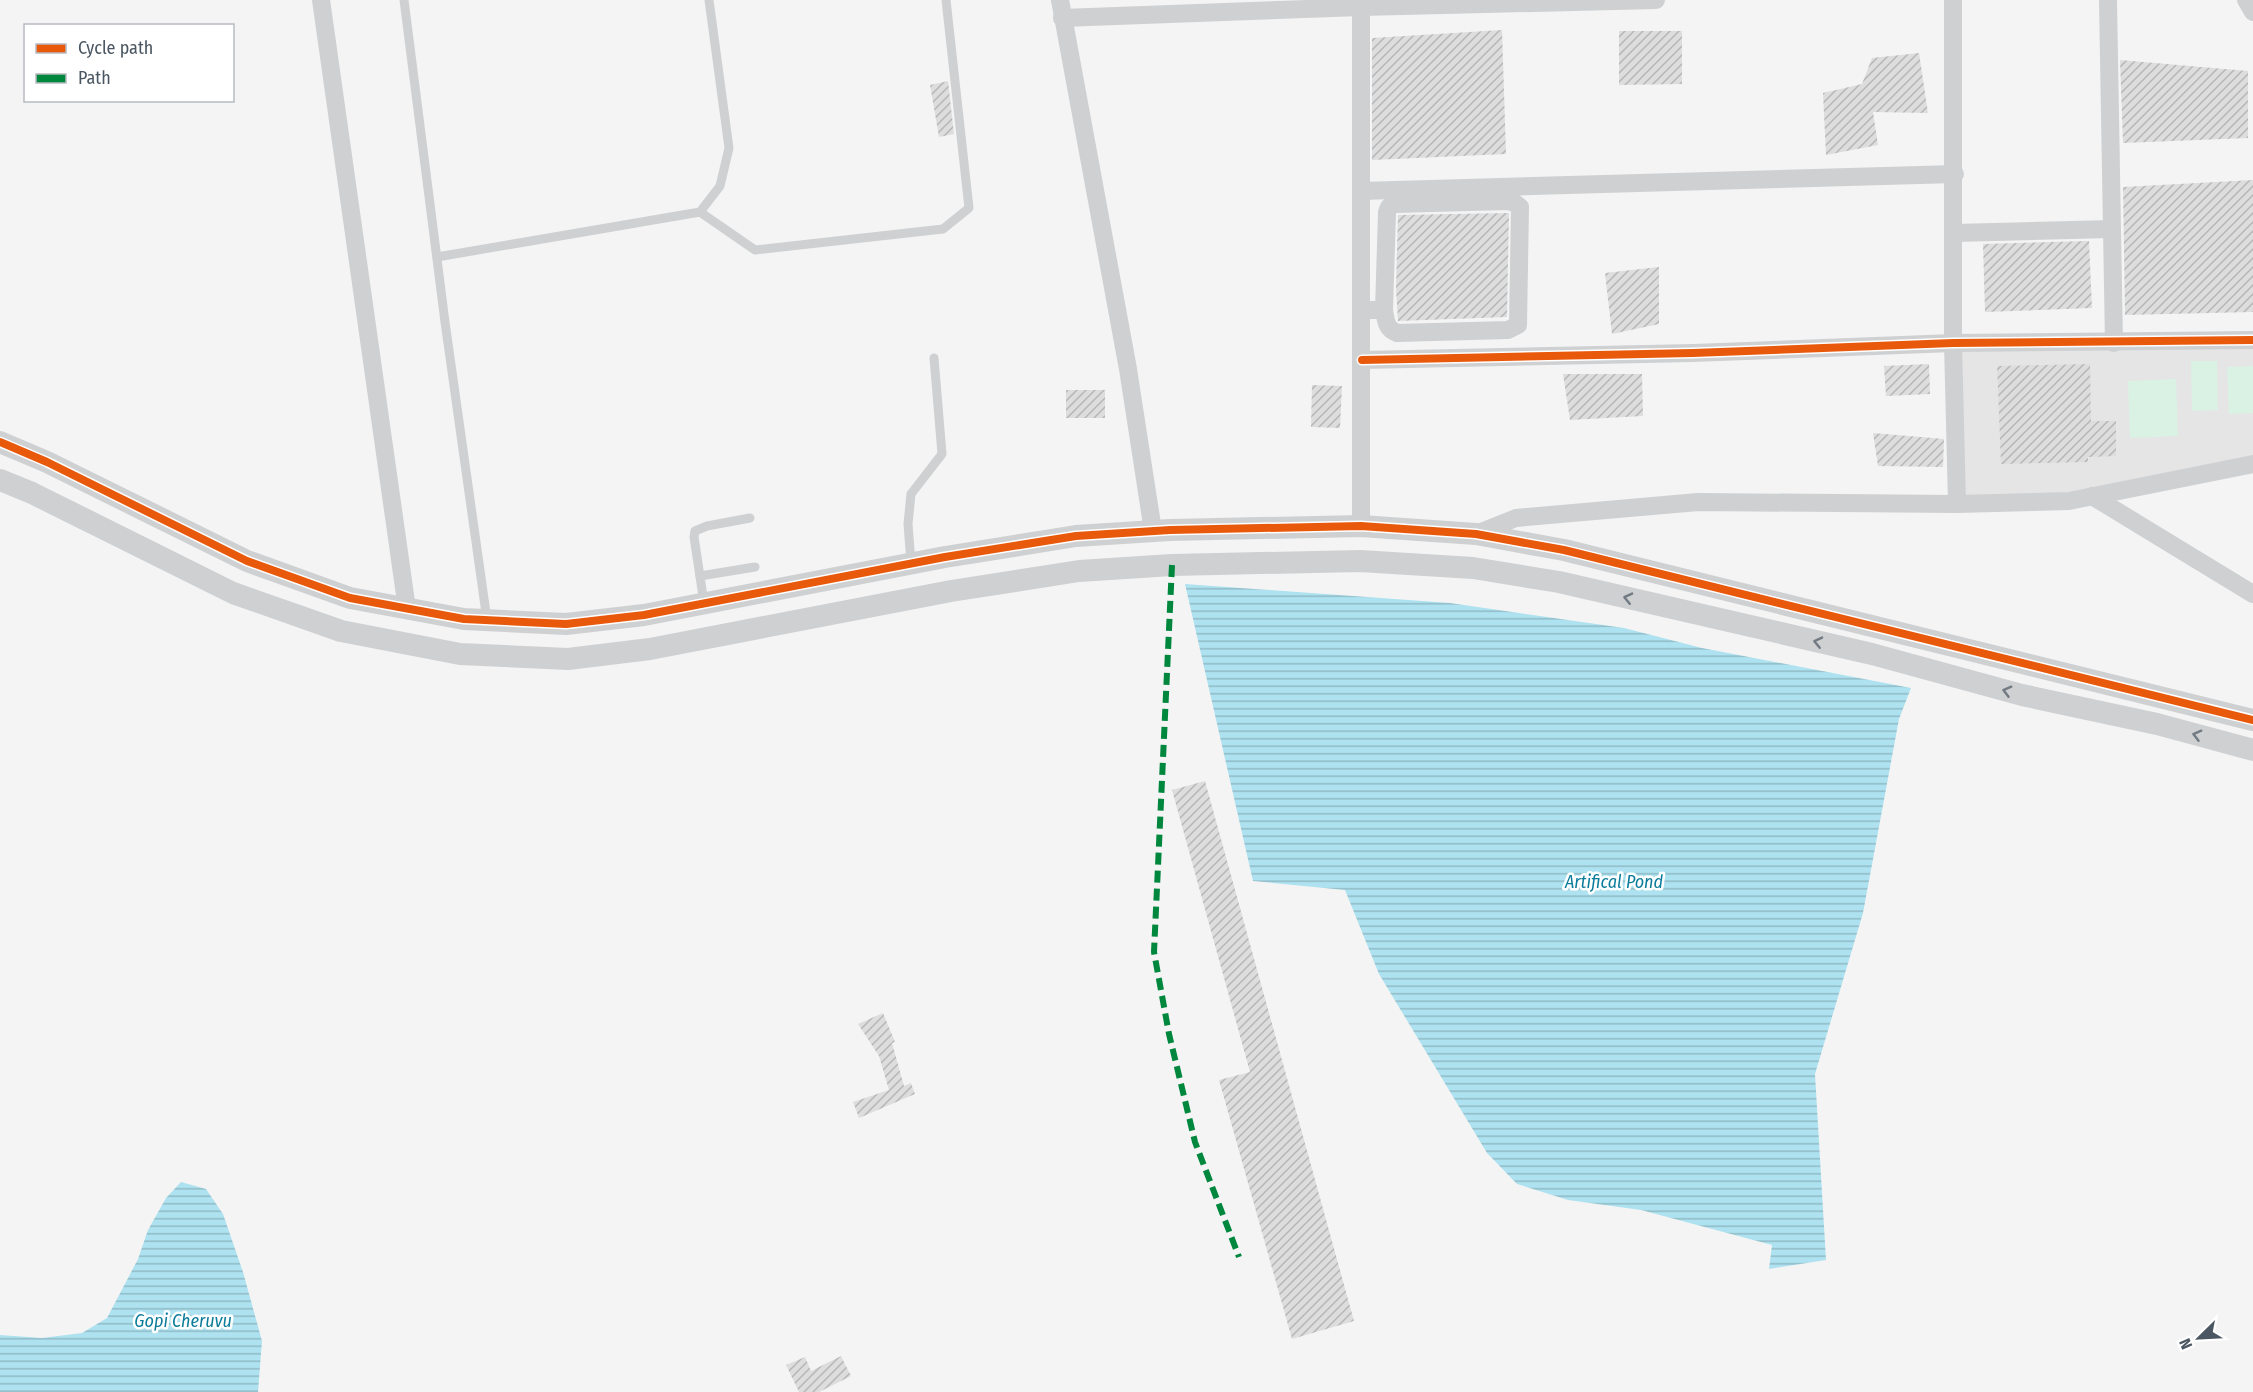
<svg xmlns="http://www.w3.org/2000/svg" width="2253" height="1392" viewBox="0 0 2253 1392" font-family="'Fira Sans Condensed',sans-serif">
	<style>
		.education { fill: #e6e5e6 }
		.green { fill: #d9f2e3 }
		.water { fill: url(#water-rules) }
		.building { fill: url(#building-hatch) }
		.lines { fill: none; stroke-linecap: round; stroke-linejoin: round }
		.service { stroke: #ced0d2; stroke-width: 9 }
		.minor { stroke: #ced0d2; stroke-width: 18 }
		.tertiary { stroke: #ced0d2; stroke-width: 22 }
		.quiet { stroke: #00873e; stroke-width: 6; stroke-dasharray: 12 6; stroke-linecap: butt }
		.cycleway-casing { stroke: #fff; stroke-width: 11 }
		.cycleway { stroke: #e8590c; stroke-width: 8 }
		.oneway { stroke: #727b83 }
		.labels { text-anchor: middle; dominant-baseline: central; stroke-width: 5; stroke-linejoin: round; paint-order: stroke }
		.water-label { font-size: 18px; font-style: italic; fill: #0c7c9b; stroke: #fff }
	</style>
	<defs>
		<pattern id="water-rules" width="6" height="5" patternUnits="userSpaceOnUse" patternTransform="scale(1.5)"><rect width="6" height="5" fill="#aee2f0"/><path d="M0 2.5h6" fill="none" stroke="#90bac6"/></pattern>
		<pattern id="building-hatch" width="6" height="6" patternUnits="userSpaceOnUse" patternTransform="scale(1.5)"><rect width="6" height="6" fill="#ddddde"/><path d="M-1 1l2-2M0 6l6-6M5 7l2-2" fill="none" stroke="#b5b6b7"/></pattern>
	</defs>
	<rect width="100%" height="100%" fill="#f4f4f4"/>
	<polygon class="education" points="2253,340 2253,464 2069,501 1957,504 1953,343"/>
	<g class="green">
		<polygon points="2191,361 2217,361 2218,410 2192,411"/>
		<polygon points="2253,366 2253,413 2229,414 2227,367"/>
		<polygon points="2176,379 2178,436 2130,438 2128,381"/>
	</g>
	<g class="water">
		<polygon points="1185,584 1450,603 1624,628 1702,648 1911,688 1899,719 1863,913 1815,1074 1826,1260 1769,1269 1772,1245 1641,1210 1568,1200 1517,1184 1487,1153 1379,974 1345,890 1253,881"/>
		<polygon points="181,1182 206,1189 223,1214 243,1272 262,1341 258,1392 0,1392 0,1335 42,1338 82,1333 107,1318 138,1259 148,1230 166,1198"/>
	</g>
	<g class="building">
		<polygon points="1502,30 1506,154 1372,160 1372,38"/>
		<polygon points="1619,31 1682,31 1682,84 1619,85"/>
		<polygon points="1919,53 1928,113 1873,112 1878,145 1826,155 1823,93 1862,84 1872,58"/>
		<polygon points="2120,60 2248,71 2248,138 2123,143"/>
		<polygon points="948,81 954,134 939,137 930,85"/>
		<polygon points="2253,180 2253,312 2125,315 2123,187"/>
		<polygon points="1509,213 1507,317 1398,321 1396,289 1398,215"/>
		<polygon points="2089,241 2092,308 1985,312 1983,244"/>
		<polygon points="1659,267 1659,324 1612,334 1605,273"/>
		<polygon points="1929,364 1930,394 1886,396 1884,366"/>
		<polygon points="2090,364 2091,421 2116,421 2116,456 2088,457 2088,462 2001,464 1997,366"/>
		<polygon points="1563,374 1642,374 1643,416 1570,420"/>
		<polygon points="1312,385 1342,386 1340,428 1311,427"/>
		<rect x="1066" y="390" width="39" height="28"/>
		<polygon points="1873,433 1944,439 1943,467 1878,466"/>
		<polygon points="1205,781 1354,1321 1292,1339 1219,1080 1250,1072 1172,790"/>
		<polygon points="883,1013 895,1042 892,1043 904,1086 911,1083 915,1094 859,1118 853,1102 889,1090 879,1056 858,1024"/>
		<polygon points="841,1356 851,1376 819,1392 799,1392 786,1365 805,1357 811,1371"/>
	</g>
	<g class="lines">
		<g class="service">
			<polyline points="404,0 445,322 487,620"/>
			<polyline points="700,212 755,250 943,229 969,208 946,0"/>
			<polyline points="437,257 700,212 720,186 729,148 709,0"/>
			<polyline points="911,563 908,524 911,494 942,454 934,358"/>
			<polyline points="700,576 755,567"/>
			<polyline points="704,603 694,537 695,531 707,526 750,518"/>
		</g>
		<g class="minor">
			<polyline points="321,0 407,609"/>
			<polyline points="1060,0 1128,369 1153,531"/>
			<polyline points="1361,0 1361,526"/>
			<polyline points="1953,0 1953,343 1957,504"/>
			<polyline points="2108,0 2114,343"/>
			<polyline points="2246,0 2253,12"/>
			<polyline points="1062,18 1361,7 1656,0"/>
			<polyline points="1361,191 1955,174"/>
			<polyline points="1954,233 2112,229"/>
			<path d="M1362 310H1384C1386 321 1386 329 1397 333L1508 330 1518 325 1520 207 1515 203 1508 201 1395 204 1389 207 1387 212 1384 310"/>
			<polyline points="1362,360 1693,353 1953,343 2253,340"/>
			<polyline points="2092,496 2253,594"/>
			<polyline points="1476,534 1516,518 1698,502 1957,504 2069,501 2253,464"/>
		</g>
		<g class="tertiary">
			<polyline points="0,442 47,462 247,561 350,598 464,619 566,624 644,615 945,557 1076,536 1170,530 1361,526 1476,534 1564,550 2253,720"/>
			<polyline points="0,480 32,493 233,593 341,631 460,654 568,659 650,649 951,591 1079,571 1172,565 1360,561 1473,568 1559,582 1872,654 2022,695 2157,724 2253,750"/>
		</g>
		<polyline class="quiet" points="1172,565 1154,952 1169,1034 1195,1142 1239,1257"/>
		<defs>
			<g id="cycleway">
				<polyline points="1362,360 1693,353 1953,343 2253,340"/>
				<polyline points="0,442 47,462 247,561 350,598 464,619 566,624 644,615 945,557 1076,536 1170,530 1361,526 1476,534 1564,550 2253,720"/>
			</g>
		</defs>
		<use href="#cycleway" class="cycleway-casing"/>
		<use href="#cycleway" class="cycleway"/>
	</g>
	<defs><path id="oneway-chevron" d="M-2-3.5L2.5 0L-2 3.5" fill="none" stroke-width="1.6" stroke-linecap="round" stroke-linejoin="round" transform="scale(1.5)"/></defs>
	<g class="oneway">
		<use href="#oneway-chevron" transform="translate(1628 598) rotate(-167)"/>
		<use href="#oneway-chevron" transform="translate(1818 642) rotate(-167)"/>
		<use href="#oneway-chevron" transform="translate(2007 691) rotate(-165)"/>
		<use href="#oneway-chevron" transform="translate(2197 735) rotate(-165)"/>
	</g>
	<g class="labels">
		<g class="water-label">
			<text x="1614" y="882">Artifical Pond</text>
			<text x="183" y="1321">Gopi Cheruvu</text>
		</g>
	</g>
	<rect x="24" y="24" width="210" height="78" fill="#ffffff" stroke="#b7bbc0" stroke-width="1.5"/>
	<rect x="36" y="44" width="30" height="9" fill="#e8590c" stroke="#b7bbc0" stroke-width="1.5"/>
	<text x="78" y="54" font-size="18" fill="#4a5661">Cycle path</text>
	<rect x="36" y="74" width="30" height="9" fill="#00873e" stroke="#b7bbc0" stroke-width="1.5"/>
	<text x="78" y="84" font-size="18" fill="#4a5661">Path</text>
	<g transform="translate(2199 1338) rotate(246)" stroke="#ffffff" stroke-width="4.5" paint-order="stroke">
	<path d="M0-4.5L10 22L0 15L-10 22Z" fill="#4a5661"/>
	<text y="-9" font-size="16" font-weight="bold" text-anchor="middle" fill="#4a5661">N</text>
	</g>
</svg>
